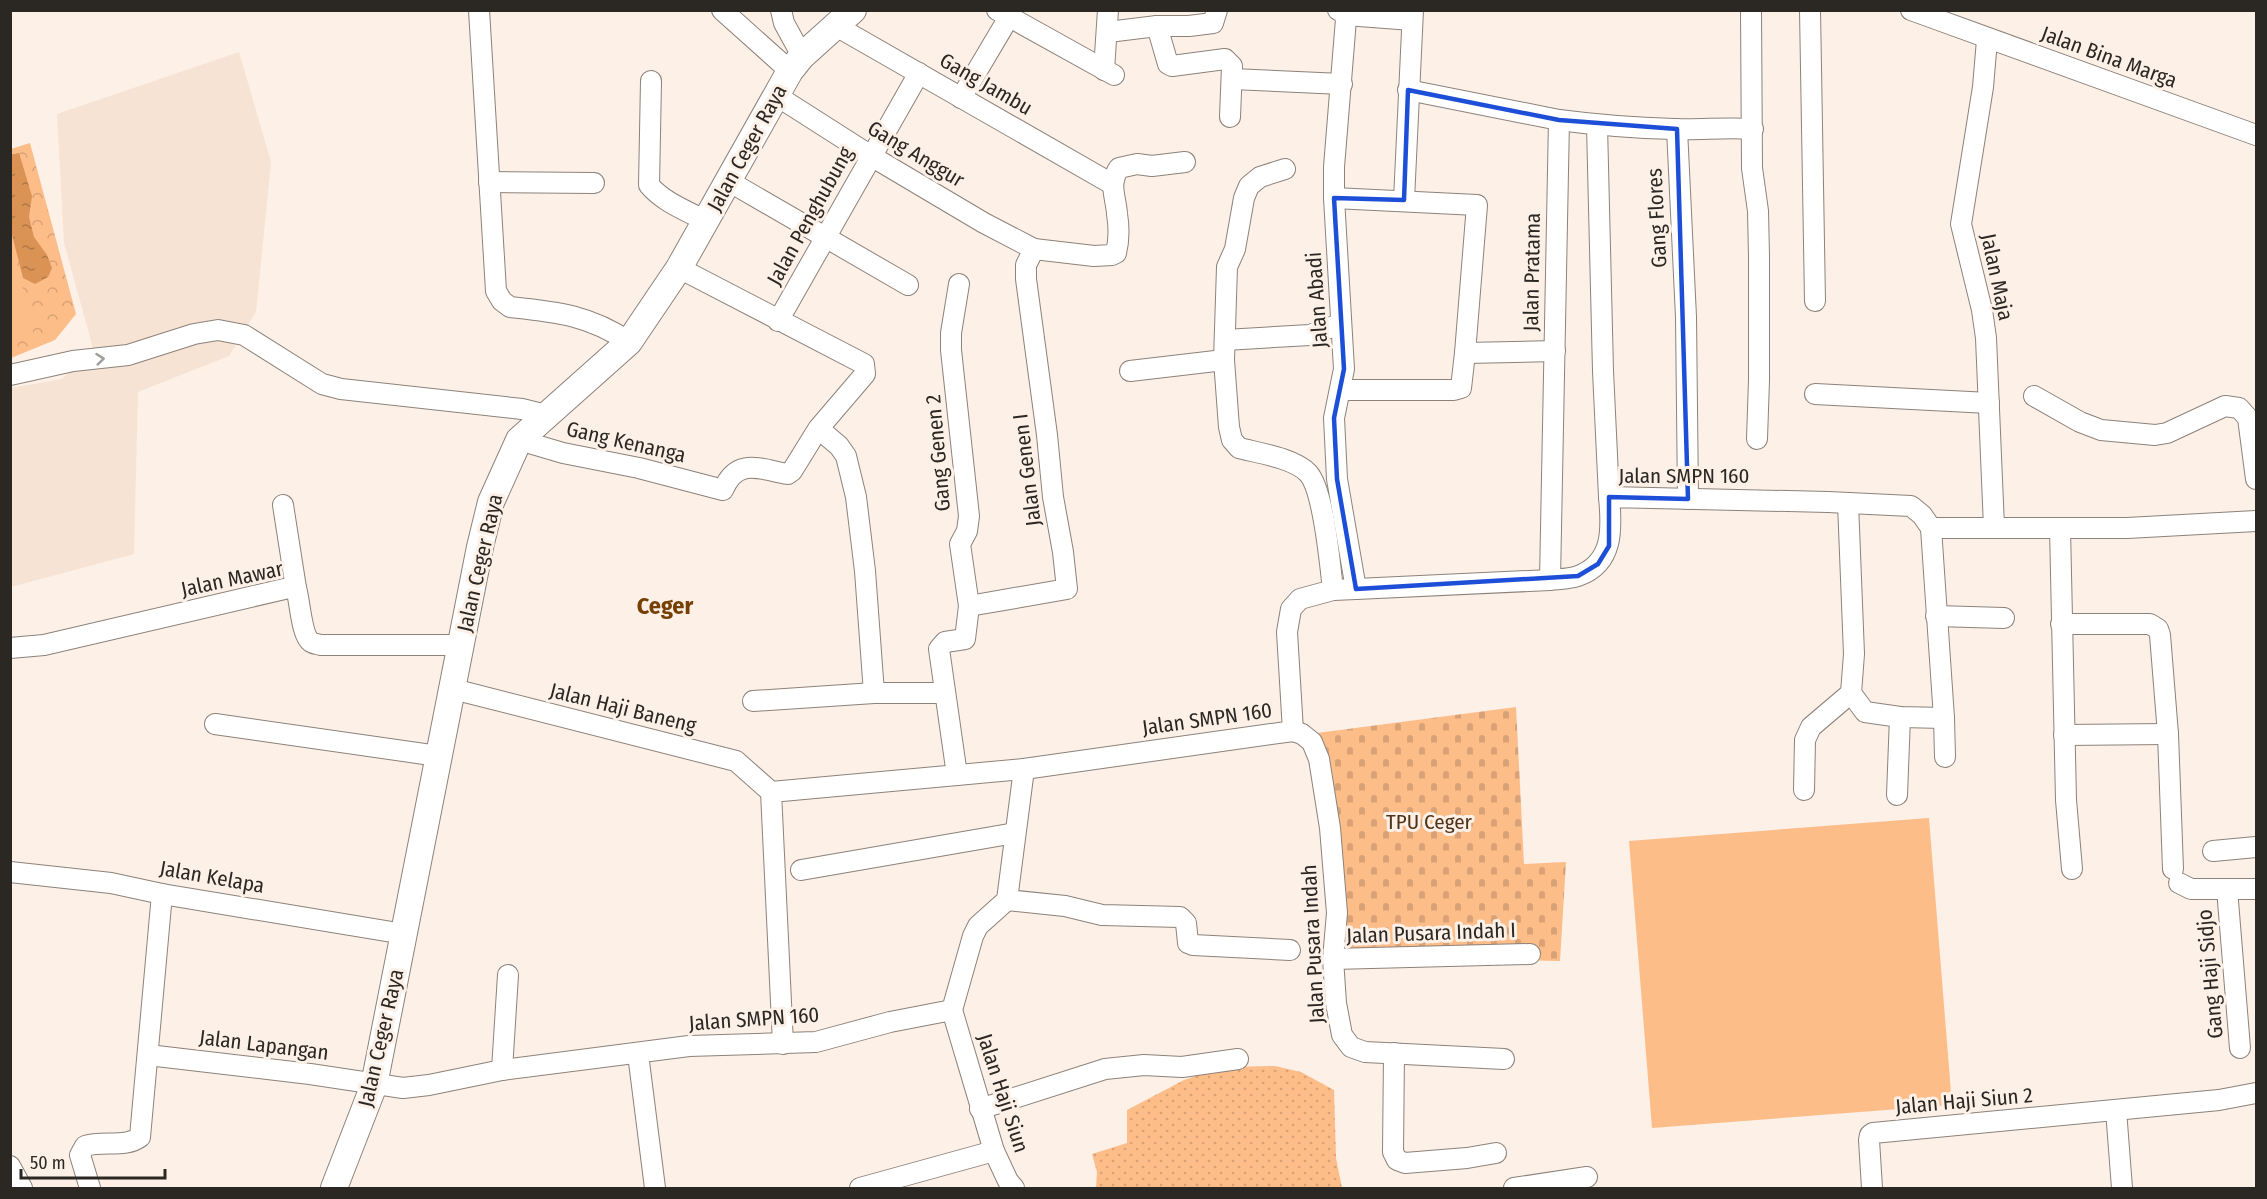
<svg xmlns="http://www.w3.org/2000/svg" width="2267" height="1199" viewBox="0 0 2267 1199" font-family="'Fira Sans Condensed',sans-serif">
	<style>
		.built { fill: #f6e3d4 }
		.grass { fill: url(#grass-dots) }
		.cemetery { fill: url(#cemetery-stones) }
		.park { fill: url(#park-crowns) }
		.garden { fill: #fdbd89 }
		.water { fill: url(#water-ripples) }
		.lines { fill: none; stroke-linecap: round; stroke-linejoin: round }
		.minor-casing { stroke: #8d827a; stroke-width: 22 }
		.major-casing { stroke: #8d827a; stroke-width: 28 }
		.minor { stroke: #fff; stroke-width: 20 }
		.major { stroke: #fff; stroke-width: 26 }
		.oneway { stroke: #a09e9c }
		.marked { fill: none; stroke: #1d4ed8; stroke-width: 4.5; stroke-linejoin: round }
		.labels { text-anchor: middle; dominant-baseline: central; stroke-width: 6; stroke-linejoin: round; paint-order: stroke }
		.street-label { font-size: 21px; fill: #2b2723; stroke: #fcf0e7 }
		.park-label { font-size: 21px; fill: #503218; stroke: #fcf0e7 }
		.quarter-label { font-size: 24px; font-weight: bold; fill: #774002; stroke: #fcf0e7 }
	</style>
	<defs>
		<pattern id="grass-dots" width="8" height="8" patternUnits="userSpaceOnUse" patternTransform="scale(1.5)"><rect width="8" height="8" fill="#fdbd89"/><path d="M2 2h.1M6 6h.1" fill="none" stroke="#d9a276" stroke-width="1.8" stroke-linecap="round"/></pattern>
		<pattern id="cemetery-stones" width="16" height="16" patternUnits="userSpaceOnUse" patternTransform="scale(1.5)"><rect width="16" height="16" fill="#fdbd89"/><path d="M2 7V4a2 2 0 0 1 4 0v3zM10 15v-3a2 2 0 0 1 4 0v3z" fill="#d9a276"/></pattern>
		<pattern id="park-crowns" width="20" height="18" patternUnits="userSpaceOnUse" patternTransform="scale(1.5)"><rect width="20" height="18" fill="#fdbd89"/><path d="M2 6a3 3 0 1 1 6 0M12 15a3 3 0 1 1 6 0" fill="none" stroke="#d9a276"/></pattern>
		<pattern id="water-ripples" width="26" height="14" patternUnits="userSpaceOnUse" patternTransform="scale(1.5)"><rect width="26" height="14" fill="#da9255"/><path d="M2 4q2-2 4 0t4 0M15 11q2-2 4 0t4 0" fill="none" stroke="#b17746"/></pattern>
	</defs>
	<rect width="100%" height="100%" fill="#fcf0e7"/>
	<polygon class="built" points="239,52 271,162 256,312 229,356 138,392 134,554 11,587 11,388 62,379 93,348 64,243 57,114"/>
	<polygon class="grass" points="1275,1066 1301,1072 1334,1090 1336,1158 1342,1188 1096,1188 1097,1172 1092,1154 1127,1143 1127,1110 1184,1080 1222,1067"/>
	<polygon class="cemetery" points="1516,707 1524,864 1566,862 1560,961 1347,956 1335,804 1317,733"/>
	<polygon class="park" points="30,143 76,314 55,340 11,358 11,149"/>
	<g class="garden">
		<polygon points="11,240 34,335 11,341 10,341"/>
		<polygon points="1929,818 1952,1105 1652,1128 1629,841"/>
	</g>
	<polygon class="water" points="19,153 32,196 29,217 34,237 47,255 52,268 48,277 35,284 23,278 11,231 11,155"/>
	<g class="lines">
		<defs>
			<g id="minor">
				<path d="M479 10 496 291 502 301 510 307C557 312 589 315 629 342"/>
				<polyline points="722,10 790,71"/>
				<polyline points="781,10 784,23 802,56"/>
				<polyline points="997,10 1114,75"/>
				<polyline points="1338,10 1343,12 1346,19 1334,167 1334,198 1344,369 1334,418 1337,479 1356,589"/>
				<polyline points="1751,10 1752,168 1758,211 1759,256 1759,380 1757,439"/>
				<polyline points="1810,10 1815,301"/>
				<polyline points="1911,10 2256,135"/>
				<polyline points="1346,15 1412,20"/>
				<polyline points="836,26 1112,184"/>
				<polyline points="1157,26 1189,26 1213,23 1217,10"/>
				<polyline points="1108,32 1157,26 1168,64 1172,66 1225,59 1232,66 1230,117"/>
				<polyline points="1987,40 1983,87 1961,224 1982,310 1986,338 1994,527"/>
				<polyline points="1104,70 1108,10"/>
				<polyline points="1232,79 1342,84"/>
				<path d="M651 81 649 185C663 202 687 211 706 221"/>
				<polyline points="1408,90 1559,120 1550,580"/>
				<path d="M777 96 871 156 984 223 1034 249 1094 256 1112 255 1116 253C1119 241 1119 226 1117 214 1116 197 1108 184 1119 168L1137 164 1152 166 1185 162"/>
				<polyline points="961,98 1009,17"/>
				<path d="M1559 120C1597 125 1636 128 1674 129 1701 130 1727 127 1753 129"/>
				<polyline points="1597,125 1603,371 1609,497"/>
				<polyline points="1677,129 1686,317 1688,499"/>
				<path d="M1285 169 1260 177 1249 186 1244 198 1235 249 1227 267 1224 360 1229 427 1232 440 1239 448C1258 453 1294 458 1308 473 1324 490 1330 565 1333 590"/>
				<polyline points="489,182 594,183"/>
				<polyline points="730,182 908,285"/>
				<polyline points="1334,198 1477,205 1465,353 1555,351"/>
				<polyline points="1404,200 1413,10"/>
				<polyline points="778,321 919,73"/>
				<polyline points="1225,340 1310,335 1337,325"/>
				<polyline points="1130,371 1224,360"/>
				<polyline points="10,375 73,361 128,355 194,334 218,330 244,335 322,384 341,389 522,409 546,415"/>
				<polyline points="1341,390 1454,390 1461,388 1465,353"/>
				<polyline points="1815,394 1989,403"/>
				<polyline points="2034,396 2080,422 2101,430 2155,435 2167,433 2225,406 2239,408 2248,418 2256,479"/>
				<polyline points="826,435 839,446 846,456 856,497 865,571 874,693"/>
				<path d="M519 440 563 453 639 468 723 490C737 457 759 469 788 474L792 471 818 429 865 374 864 364 679 268"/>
				<polyline points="283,505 296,588"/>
				<polyline points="1931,528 1944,718 1945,757"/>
				<polyline points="2060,528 2066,800 2072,869"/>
				<polyline points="969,606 1067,589 1063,552 1053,497 1047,435 1026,279 1026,265 1034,249"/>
				<polyline points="1936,616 2004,618"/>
				<polyline points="2061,624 2150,624 2158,629 2160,635 2168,734 2173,869"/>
				<path d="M10 648 44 645 293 587 296 588C300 600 301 635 311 642 314 644 317 644 321 645H462"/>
				<polyline points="453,689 736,761 771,792"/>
				<polyline points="1851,693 1865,712 1900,717 1944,718"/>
				<polyline points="753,701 874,693 945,693"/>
				<polyline points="215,724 438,756"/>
				<polyline points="1293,731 1302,734 1312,742 1319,759 1330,828 1337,913 1333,959 1336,1003 1342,1035 1351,1047 1365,1052 1504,1059"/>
				<polyline points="2064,735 2168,734"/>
				<polyline points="957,775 939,649 945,642 965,639 969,606 960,544 967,531 969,516 951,350 951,333 959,284"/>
				<polyline points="1804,790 1805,740 1811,727 1851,693 1854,654 1848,503"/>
				<polyline points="771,792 1024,769"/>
				<polyline points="771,792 783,1044"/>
				<polyline points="1897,795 1900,717"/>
				<polyline points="2213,851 2256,847"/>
				<polyline points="801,870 1015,833"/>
				<polyline points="10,872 111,883 162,894 404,934"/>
				<polyline points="2179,883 2191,889 2227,889"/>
				<polyline points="1007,900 1065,906 1102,915 1180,917 1186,923 1188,943 1193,945 1290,950"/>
				<polyline points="1333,959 1530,954"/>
				<polyline points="952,1010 994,1151 1008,1181 1014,1188"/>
				<polyline points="2240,1048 2227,889 2256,889"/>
				<polyline points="1394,1053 1393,1152 1397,1160 1405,1163 1467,1158 1496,1153"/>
				<polyline points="638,1054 655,1188"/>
				<path d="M148 1055 310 1074 403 1088 429 1085 502 1070 689 1046 816 1042 890 1022 952 1010 973 936 978 926 1007 900 1024 769 1293 731 1287 632 1291 609 1300 599 1333 590 1356 589 1550 580C1558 579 1570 579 1578 576 1614 563 1612 528 1609 497L1828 502 1911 506 1922 515 1931 528H2127L2256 521"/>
				<polyline points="502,1070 508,975"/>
				<polyline points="980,1109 1105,1069 1144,1065 1182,1067 1238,1059"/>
				<polyline points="2116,1110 2122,1188"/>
				<polyline points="10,1166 22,1188"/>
				<path d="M90 1188 80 1155 85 1146C102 1140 126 1148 140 1137L162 894"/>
				<polyline points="860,1188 994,1151"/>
				<polyline points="1514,1188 1587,1177"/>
				<polyline points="1872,1188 1869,1140 1870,1135 1873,1133 2219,1100 2256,1093"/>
			</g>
			<polyline id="major" points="334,1188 374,1085 480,547 491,502 519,440 629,342 679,268 790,71 802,56 853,10"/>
		</defs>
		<use href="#minor" class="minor-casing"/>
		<use href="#major" class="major-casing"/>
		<use href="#minor" class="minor"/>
		<use href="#major" class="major"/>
	</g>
	<defs><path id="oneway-chevron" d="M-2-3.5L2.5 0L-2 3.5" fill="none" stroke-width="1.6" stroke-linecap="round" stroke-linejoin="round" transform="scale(1.5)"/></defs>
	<use class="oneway" href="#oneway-chevron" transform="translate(100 359) rotate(-6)"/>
	<path class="marked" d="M1408 90 1559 120 1677 129 1688 499 1609 497V546L1598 564 1578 576 1356 589 1337 479 1334 418 1344 369 1334 198 1404 200Z"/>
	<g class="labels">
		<g class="street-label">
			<text transform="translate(2109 57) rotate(20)">Jalan Bina Marga</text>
			<text transform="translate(986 84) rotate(30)">Gang Jambu</text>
			<text transform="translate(747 148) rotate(-61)">Jalan Ceger Raya</text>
			<text transform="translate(916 154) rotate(31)">Gang Anggur</text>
			<text transform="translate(810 216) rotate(-61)">Jalan Penghubung</text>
			<text transform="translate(1657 218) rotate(-93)">Gang Flores</text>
			<text transform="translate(1532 272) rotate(-89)">Jalan Pratama</text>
			<text transform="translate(1997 277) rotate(78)">Jalan Maja</text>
			<text transform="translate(1317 300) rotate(-94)">Jalan Abadi</text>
			<text transform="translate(626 442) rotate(13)">Gang Kenanga</text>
			<text transform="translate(938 453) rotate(-95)">Gang Genen 2</text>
			<text transform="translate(1027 470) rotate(-97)">Jalan Genen I</text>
			<text x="1684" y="476">Jalan SMPN 160</text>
			<text transform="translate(480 563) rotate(-77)">Jalan Ceger Raya</text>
			<text transform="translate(232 579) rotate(-12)">Jalan Mawar</text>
			<text transform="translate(623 708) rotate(14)">Jalan Haji Baneng</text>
			<text transform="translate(1207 719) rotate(-8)">Jalan SMPN 160</text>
			<text transform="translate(212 877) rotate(10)">Jalan Kelapa</text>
			<text transform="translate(1431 933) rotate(-2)">Jalan Pusara Indah I</text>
			<text transform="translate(1313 944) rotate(-93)">Jalan Pusara Indah</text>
			<text transform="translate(2210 974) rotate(-95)">Gang Haji Sidjo</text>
			<text transform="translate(754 1019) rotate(-4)">Jalan SMPN 160</text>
			<text transform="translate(381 1038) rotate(-77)">Jalan Ceger Raya</text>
			<text transform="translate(264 1045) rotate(7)">Jalan Lapangan</text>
			<text transform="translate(1003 1093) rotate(72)">Jalan Haji Siun</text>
			<text transform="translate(1964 1101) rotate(-5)">Jalan Haji Siun 2</text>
		</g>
		<g class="park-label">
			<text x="1429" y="822">TPU Ceger</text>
		</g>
		<g class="quarter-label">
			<text x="665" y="606">Ceger</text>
		</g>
	</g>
	<rect width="2267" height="1199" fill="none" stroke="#2b2723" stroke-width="24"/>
	<path d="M21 1169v9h144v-9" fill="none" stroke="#2b2723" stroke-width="3"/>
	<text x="30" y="1169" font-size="18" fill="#2b2723" stroke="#fcf0e7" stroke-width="4.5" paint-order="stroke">50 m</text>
</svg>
